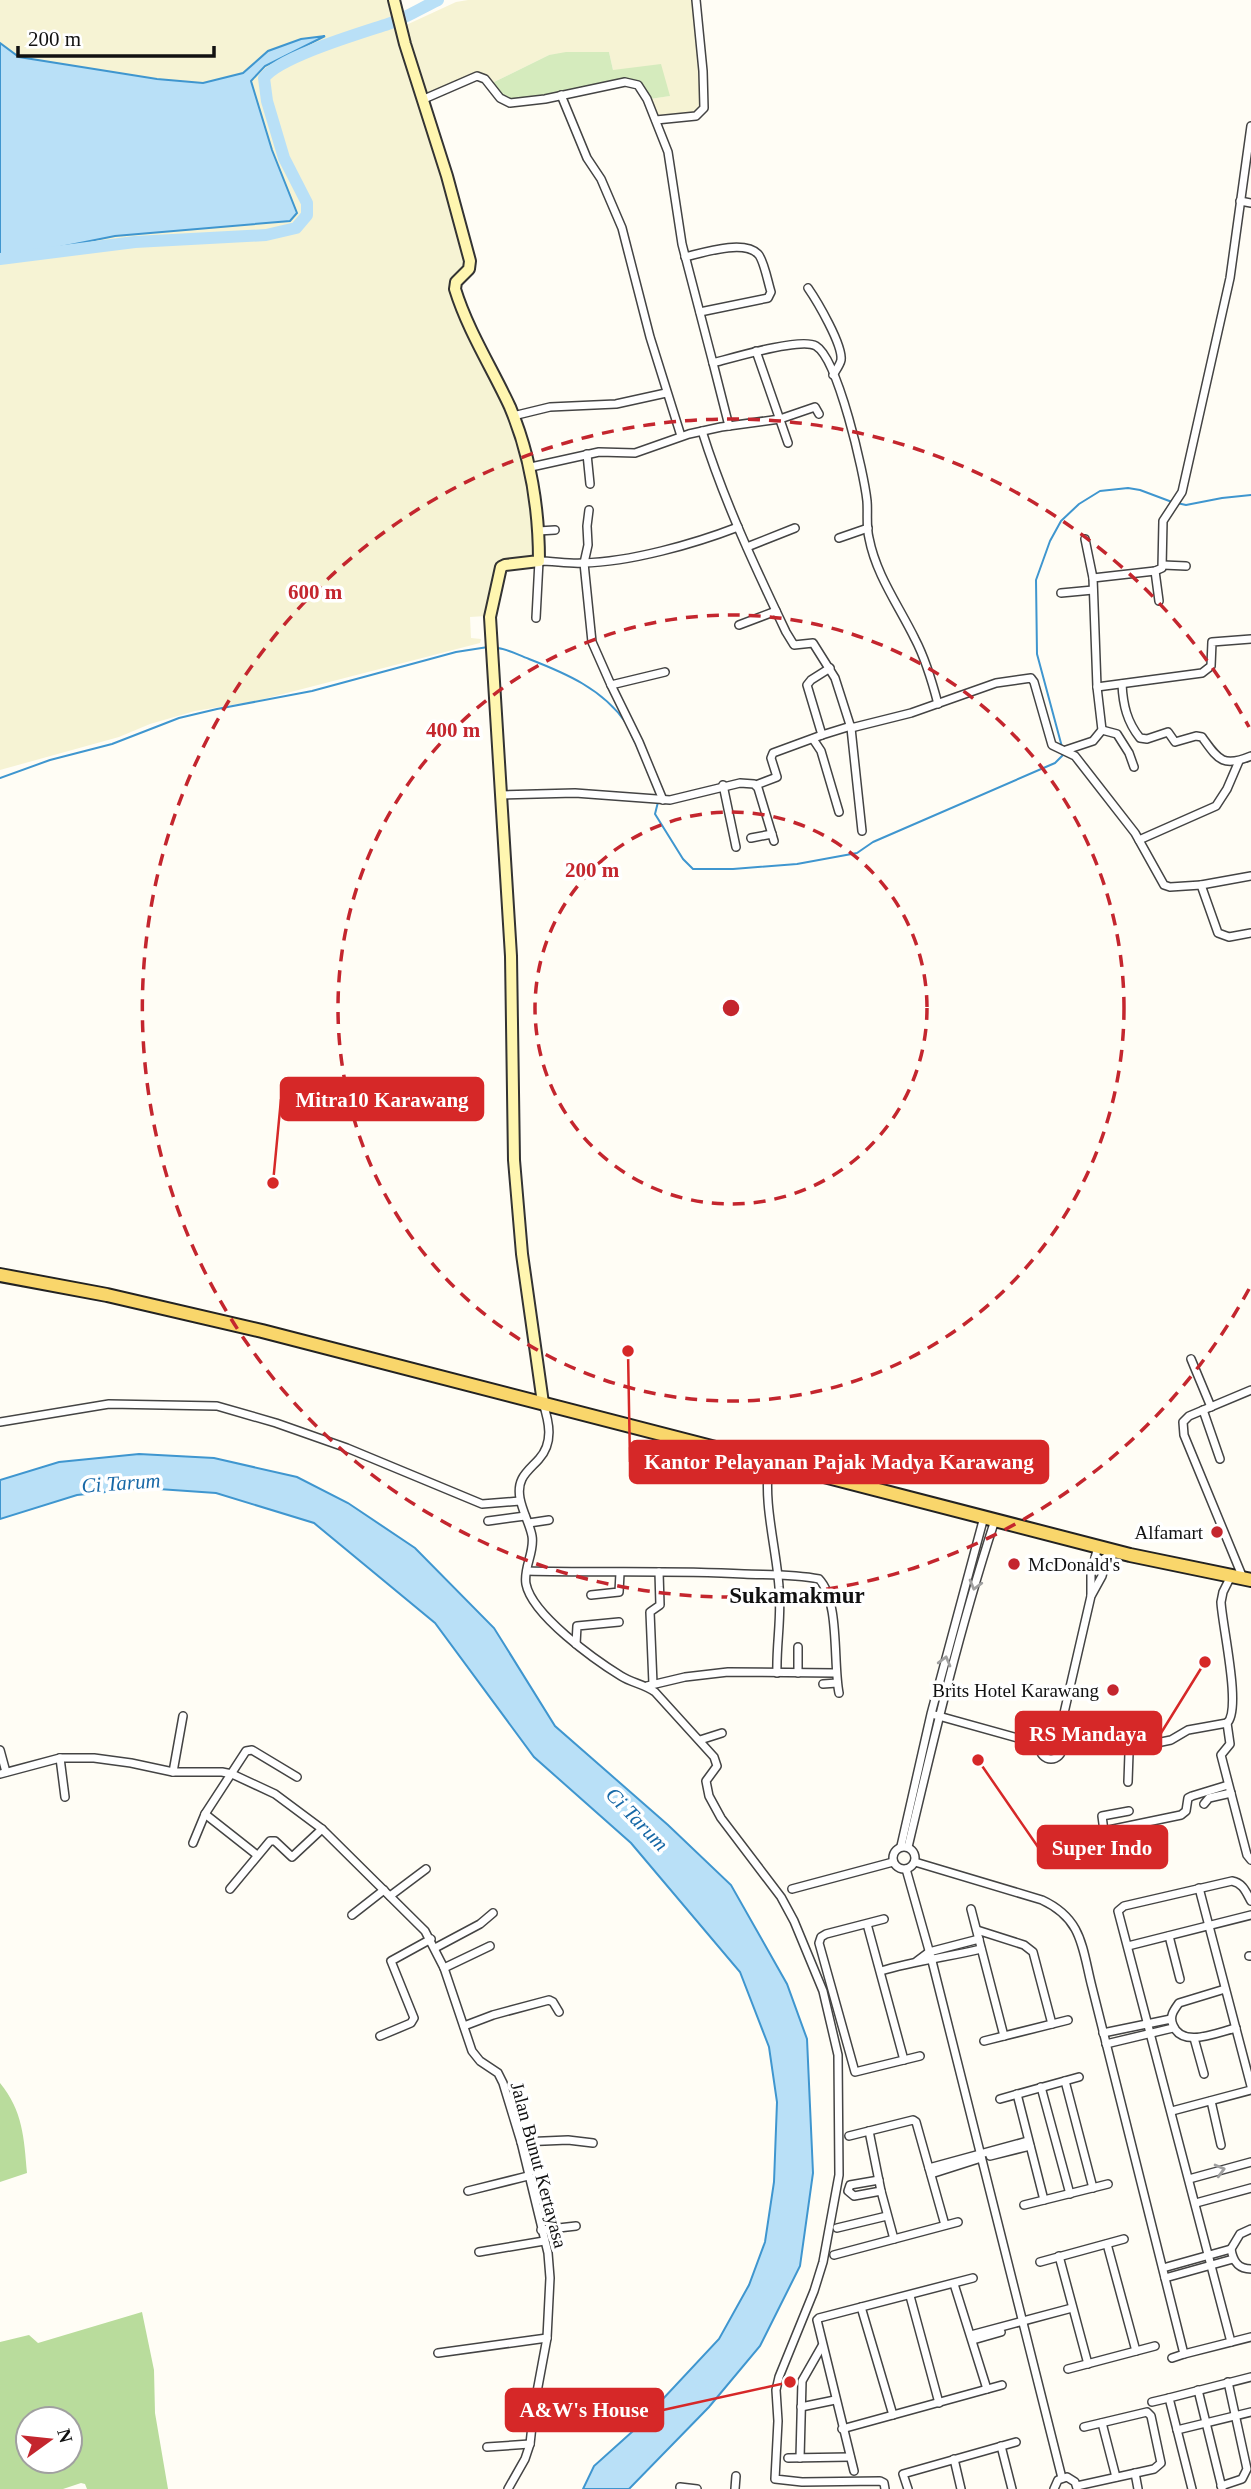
<svg xmlns="http://www.w3.org/2000/svg" width="1251" height="2489" viewBox="0 0 1251 2489" font-family="Georgia,serif">
	<style>
		.farmland { fill: #f6f3d4 }
		.green { fill: #d5ebbd }
		.forest { fill: #b9dc9c; fill-rule: evenodd }
		.water { fill: #b9e0f7; stroke: #3f96cf; stroke-width: 2 }
		.lines { fill: none; stroke-linecap: round; stroke-linejoin: round }
		.stream { stroke: #3f96cf; stroke-width: 2 }
		.river { stroke: #b9e0f7; stroke-width: 12 }
		.street-casing { stroke: #444; stroke-width: 10 }
		.secondary-casing { stroke: #333; stroke-width: 14 }
		.primary-casing { stroke: #222; stroke-width: 16 }
		.street { stroke: #fff; stroke-width: 7 }
		.secondary { stroke: #fff6b0; stroke-width: 10 }
		.primary { stroke: #f9d66b; stroke-width: 12 }
		.oneway { stroke: #a0a0a0 }
		.ring { fill: none; stroke: #c4262e; stroke-width: 3.5; stroke-dasharray: 12 9 }
		.poi-dot { fill: #c4262e; stroke: #fff; stroke-width: 2.5 }
		.labels { text-anchor: middle; dominant-baseline: central; stroke-width: 7; stroke-linejoin: round; paint-order: stroke }
		.poi-label { font-size: 19px; fill: #111; stroke: #fff; text-anchor: end }
		.street-label { font-size: 19px; fill: #111; stroke: #fff }
		.water-label { font-size: 21px; font-style: italic; fill: #1768a6; stroke: #fff }
		.quarter-label { font-size: 23px; font-weight: bold; fill: #111; stroke: #fff }
		.centre { fill: #c4262e; stroke: #fff; stroke-width: 3.5 }
		.ring-label { font-size: 21px; text-anchor: middle; font-weight: bold; fill: #c4262e; stroke: #fff; stroke-width: 7; stroke-linejoin: round; paint-order: stroke }
		.leader { fill: none; stroke: #d62828; stroke-width: 2.5 }
		.callout-dot { fill: #d62828; stroke: #fff; stroke-width: 2.5 }
		.callout { fill: #d62828; stroke: #d62828; stroke-width: 2.5 }
		.callout-label { font-size: 21px; text-anchor: middle; font-weight: bold; fill: #fff }
	</style>
	<rect width="100%" height="100%" fill="#fffdf5"/>
	<g class="farmland">
		<polygon points="0,0 392,0 465,263 454,284 529,460 538,556 506,564 486,616 470,617 471,638 481,639 480,643 256,701 195,711 150,724 119,737 0,770"/>
		<polygon points="468,0 695,0 702,111 658,118 650,99 669,96 613,70 609,52 549,55 492,83 478,76 426,96 404,26 456,2"/>
	</g>
	<polygon class="green" points="566,52 609,52 613,70 661,64 670,96 650,99 632,81 507,103 492,83 549,55"/>
	<g class="forest">
		<path d="M0 2083C23 2111 24 2138 27 2173L0 2182Z"/>
		<path d="M142 2312 154 2370 155 2413 168 2489H87L85 2484 81 2483 63 2489H0V2342L29 2335 38 2343ZM70 2419V2461H28V2419Z"/>
	</g>
	<g class="water">
		<polygon points="325,36 265,66 251,81 272,150 297,213 290,221 115,236 0,259 0,43 19,57 157,79 203,83 243,73 268,51 301,39"/>
		<polygon points="139,1454 214,1458 297,1477 348,1503 415,1548 494,1628 555,1726 668,1825 731,1885 787,1984 807,2039 813,2173 800,2266 760,2346 709,2407 629,2489 583,2489 594,2466 633,2431 719,2339 749,2285 765,2242 774,2182 777,2102 769,2047 740,1972 631,1843 534,1757 435,1623 314,1523 216,1493 144,1488 77,1495 0,1519 0,1480 59,1462"/>
	</g>
	<g class="lines">
		<g class="stream">
			<polyline points="1177,503 1186,505 1222,498 1251,495"/>
			<path d="M497 648C508 649 518 655 529 659 565 673 603 689 626 723"/>
			<polyline points="631,734 638,748"/>
			<polyline points="1062,747 1037,654 1036,580 1050,541 1061,521 1079,504 1100,491 1128,488 1140,490 1172,502"/>
			<polyline points="0,778 50,760 112,744 179,718 217,709 312,691 456,652 488,647"/>
			<polyline points="658,802 655,814 683,859 693,869 733,869 797,864 857,853 873,842 1055,763 1063,755 1063,752"/>
		</g>
		<path class="river" d="M0 259 135 242 266 235 296 228 307 215V203L284 158 267 101 264 78C279 57 361 33 388 24 406 18 421 8 438 0"/>
		<defs>
			<g id="street">
				<polyline points="561,95 587,158 601,179 622,228 650,337 681,436"/>
				<path d="M424 99 477 76 485 79 500 98 510 103 545 99 625 82 638 85 647 99 668 152 682 244 713 363C732 358 801 337 816 346 838 359 864 473 867 501 868 513 866 526 869 538 876 575 899 606 915 639 926 660 932 681 938 704"/>
				<polyline points="656,120 696,116 704,108 703,71 696,0"/>
				<polyline points="1240,201 1251,203"/>
				<path d="M685 257C702 253 744 239 758 254 764 260 768 283 771 292L768 298 700 312"/>
				<path d="M808 288C817 301 843 345 841 360 840 365 836 370 833 375"/>
				<polyline points="756,351 788,443"/>
				<polyline points="713,363 729,426"/>
				<polyline points="513,416 550,407 616,404 666,393"/>
				<path d="M702 431C724 501 755 567 786 632L794 645 813 643 835 678 851 728 911 713 996 683 1031 678 1034 682 1052 745 1075 756 1135 833 1164 885 1170 887 1201 885 1218 933 1229 937 1251 933"/>
				<polyline points="587,454 590,484"/>
				<polyline points="531,467 599,452 635,453 689,434 721,427 780,419 815,407 819,414"/>
				<polyline points="589,510 587,526 588,545 584,563 592,642 611,685 665,672"/>
				<polyline points="538,531 555,530"/>
				<polyline points="839,538 868,528"/>
				<polyline points="1085,539 1093,578"/>
				<polyline points="747,547 795,528"/>
				<polyline points="1163,565 1186,566"/>
				<polyline points="1155,571 1159,601"/>
				<polyline points="1061,593 1093,590"/>
				<path d="M536 618 539 561C554 561 569 564 583 563 630 562 694 544 738 527"/>
				<polyline points="739,625 776,611"/>
				<path d="M1122 684C1123 705 1127 722 1140 738L1147 739 1168 732 1175 742 1196 736 1202 737C1218 759 1222 768 1251 756"/>
				<polyline points="611,685 639,742 663,800"/>
				<polyline points="1097,687 1202,673 1211,666 1212,642 1251,639"/>
				<polyline points="851,728 862,831"/>
				<polyline points="1102,730 1117,734 1129,753 1134,767"/>
				<polyline points="822,735 851,726"/>
				<polyline points="813,739 821,751 839,812"/>
				<polyline points="1066,750 1093,741 1102,730 1097,687 1093,578 1155,571 1162,568 1163,521 1182,492 1230,278 1251,126"/>
				<polyline points="723,785 736,847"/>
				<polyline points="756,785 777,777 771,758 773,753 822,735 807,685 811,680 830,668"/>
				<polyline points="501,795 575,793 670,800 740,783 754,784 758,788 774,841"/>
				<polyline points="751,838 772,834"/>
				<polyline points="1139,840 1216,806 1227,789 1239,761"/>
				<polyline points="1201,885 1251,876"/>
				<polyline points="1191,1359 1211,1407"/>
				<path d="M543 1403C549 1422 554 1442 539 1459 534 1465 526 1471 522 1479 513 1497 529 1519 532 1536 535 1552 523 1568 526 1584 532 1615 595 1660 621 1676 632 1683 644 1684 655 1692L714 1757 717 1766 706 1781 709 1796 721 1818 781 1897 794 1921 823 1991 838 2055 839 2175 823 2262 814 2291 779 2377 776 2390 778 2421 775 2479 802 2482 880 2481 884 2483 885 2489"/>
				<polyline points="1203,1410 1220,1459"/>
				<polyline points="0,1422 109,1404 217,1406 276,1423 347,1448 482,1504 520,1501"/>
				<path d="M769 1463C763 1504 776 1546 779 1587 782 1616 776 1645 777 1673"/>
				<polyline points="488,1521 525,1516"/>
				<polyline points="529,1523 549,1520"/>
				<path d="M527 1571C599 1573 671 1570 744 1574 769 1575 794 1574 819 1579 840 1601 833 1664 839 1693"/>
				<path d="M1231 1576 1223 1592 1221 1602C1222 1625 1242 1710 1227 1723L1230 1744 1221 1755 1247 1855 1251 1860"/>
				<polyline points="1243,1578 1184,1435 1183,1422 1189,1416 1251,1390"/>
				<polyline points="591,1595 619,1592 620,1573"/>
				<polyline points="1091,1595 1091,1574 1098,1546"/>
				<polyline points="576,1644 577,1626 619,1622"/>
				<polyline points="798,1673 798,1647"/>
				<polyline points="653,1684 650,1612 660,1605 659,1572"/>
				<polyline points="823,1684 837,1683"/>
				<polyline points="647,1686 685,1677 728,1672 835,1673"/>
				<polyline points="935,1715 1039,1744"/>
				<circle cx="1051" cy="1748" r="11"/>
				<polyline points="1058,1739 1091,1596 1102,1576 1109,1549"/>
				<polyline points="700,1740 722,1733"/>
				<polyline points="0,1750 6,1772"/>
				<polyline points="60,1758 65,1797"/>
				<polyline points="173,1772 183,1716"/>
				<polyline points="0,1774 60,1758 94,1758 131,1763 173,1772 222,1772 232,1774 275,1794 322,1829 425,1931 444,1968 472,2051 480,2061 498,2073 503,2083 521,2142 548,2253 550,2278 547,2338 534,2408 530,2444 525,2459 508,2489"/>
				<polyline points="1128,1782 1129,1753 1132,1748 1171,1740 1188,1730 1227,1723"/>
				<polyline points="1204,1804 1209,1798 1231,1793"/>
				<polyline points="1129,1811 1102,1816 1104,1831 1181,1815 1186,1811 1188,1798 1192,1796 1228,1785"/>
				<polyline points="205,1814 257,1855"/>
				<polyline points="193,1843 205,1814 246,1751 252,1750 297,1777"/>
				<polyline points="901,1846 931,1714 984,1517"/>
				<circle cx="904" cy="1858" r="11"/>
				<path d="M908 1847C934 1737 960 1627 995 1520"/>
				<path d="M915 1862 1042 1900C1083 1919 1082 1948 1092 1987L1184 2354 1251 2337"/>
				<polyline points="906,1869 932,1961 1062,2478"/>
				<polyline points="1199,1888 1251,2086"/>
				<polyline points="230,1889 270,1841 275,1841 292,1857 322,1829"/>
				<polyline points="792,1889 893,1862"/>
				<polyline points="390,1896 426,1869"/>
				<polyline points="971,1909 1004,2036"/>
				<polyline points="352,1915 384,1890"/>
				<polyline points="884,1919 826,1934 821,1937 819,1943 855,2072 920,2056"/>
				<polyline points="867,1924 904,2060"/>
				<polyline points="977,1930 1024,1945 1033,1952 1052,2024"/>
				<polyline points="1169,1936 1180,1979"/>
				<polyline points="1128,1946 1251,1915"/>
				<polyline points="435,1948 480,1924 493,1913"/>
				<polyline points="1249,1956 1251,1956"/>
				<polyline points="917,1961 929,1952 979,1939"/>
				<polyline points="444,1968 490,1946"/>
				<path d="M881 1971C914 1961 948 1957 981 1949"/>
				<path d="M1225 1989 1179 2003C1174 2010 1169 2016 1173 2025 1182 2049 1218 2032 1236 2028"/>
				<polyline points="464,2026 493,2015 549,2000 553,2002 559,2012"/>
				<polyline points="1103,2033 1171,2019"/>
				<polyline points="380,2036 411,2023 414,2018 391,1961 431,1939"/>
				<polyline points="1194,2038 1204,2074"/>
				<polyline points="984,2041 1068,2020"/>
				<polyline points="1106,2044 1173,2028"/>
				<polyline points="1065,2081 1093,2188"/>
				<polyline points="1041,2087 1070,2194"/>
				<polyline points="1017,2094 1044,2200"/>
				<polyline points="1000,2099 1079,2077"/>
				<polyline points="1211,2101 1221,2145"/>
				<polyline points="1172,2111 1251,2090"/>
				<polyline points="869,2131 881,2191 894,2239"/>
				<polyline points="849,2136 913,2120 916,2122 945,2225"/>
				<polyline points="521,2142 568,2140 593,2143"/>
				<polyline points="990,2156 1030,2146"/>
				<polyline points="929,2168 1028,2141"/>
				<polyline points="931,2174 978,2159"/>
				<polyline points="1189,2179 1251,2162"/>
				<polyline points="879,2180 850,2185 848,2191 854,2196 881,2191"/>
				<polyline points="468,2191 528,2176"/>
				<polyline points="1196,2203 1251,2188"/>
				<polyline points="1024,2205 1108,2184"/>
				<polyline points="837,2228 887,2216"/>
				<path d="M1251 2229 1240 2234 1231 2249C1233 2261 1238 2269 1251 2269"/>
				<polyline points="541,2230 576,2226"/>
				<polyline points="1107,2244 1136,2351"/>
				<polyline points="479,2252 544,2241"/>
				<polyline points="834,2255 958,2222"/>
				<polyline points="1059,2256 1088,2364"/>
				<polyline points="1040,2262 1124,2239"/>
				<polyline points="1163,2268 1231,2249"/>
				<polyline points="1165,2278 1233,2259"/>
				<polyline points="954,2284 987,2389"/>
				<polyline points="910,2296 939,2403"/>
				<polyline points="861,2307 893,2415"/>
				<polyline points="971,2335 1072,2308"/>
				<polyline points="973,2340 1001,2332"/>
				<path d="M1231 2342 1118 1911 1124 1906 1232 1881C1243 1883 1246 1892 1251 1901"/>
				<polyline points="438,2353 547,2338"/>
				<polyline points="1172,2358 1184,2354"/>
				<polyline points="1068,2369 1155,2346"/>
				<polyline points="1198,2390 1222,2488"/>
				<polyline points="1152,2402 1169,2398"/>
				<polyline points="801,2407 835,2400"/>
				<polyline points="1102,2423 1116,2477"/>
				<polyline points="842,2429 1002,2385"/>
				<polyline points="1177,2430 1251,2412"/>
				<polyline points="1001,2446 1012,2489"/>
				<polyline points="487,2447 530,2444"/>
				<polyline points="788,2458 850,2457"/>
				<polyline points="800,2458 802,2381 822,2346"/>
				<polyline points="954,2459 961,2489"/>
				<polyline points="854,2471 817,2320 819,2318 973,2278"/>
				<polyline points="1135,2473 1138,2489"/>
				<polyline points="1077,2486 1154,2469 1161,2463 1151,2416 1147,2412 1084,2427"/>
				<polyline points="1221,2486 1242,2479 1247,2469 1228,2382"/>
				<polyline points="680,2487 697,2489"/>
				<polyline points="735,2489 736,2476"/>
				<polyline points="908,2489 903,2474 1016,2442"/>
				<polyline points="1054,2489 1058,2480 1067,2477 1075,2482 1077,2488"/>
				<polyline points="1192,2489 1169,2398 1251,2377"/>
			</g>
			<path id="secondary" d="M394 0 405 44 447 176 470 261 469 269 456 282 455 289C468 331 492 368 510 407 531 457 539 507 539 561L505 565 501 567 490 617 511 956 514 1160 522 1254 543 1403"/>
			<polyline id="primary" points="0,1275 107,1295 262,1331 1130,1555 1251,1580"/>
		</defs>
		<use href="#street" class="street-casing"/>
		<use href="#secondary" class="secondary-casing"/>
		<use href="#primary" class="primary-casing"/>
		<use href="#street" class="street"/>
		<use href="#secondary" class="secondary"/>
		<use href="#primary" class="primary"/>
	</g>
	<defs><path id="oneway-chevron" d="M-2-3.5L2.5 0L-2 3.5" fill="none" stroke-width="1.6" stroke-linecap="round" stroke-linejoin="round" transform="scale(1.75)"/></defs>
	<g class="oneway">
		<use href="#oneway-chevron" transform="translate(975 1585) rotate(105)"/>
		<use href="#oneway-chevron" transform="translate(945 1661) rotate(-75)"/>
		<use href="#oneway-chevron" transform="translate(1220 2170) rotate(-15)"/>
	</g>
	<g class="ring">
		<circle cx="731" cy="1008" r="196"/>
		<circle cx="731" cy="1008" r="393"/>
		<path d="M1249 1289A589 589 0 1 1 1249 727"/>
	</g>
	<g class="poi-dot">
		<circle cx="1217" cy="1532" r="7"/>
		<circle cx="1014" cy="1564" r="7"/>
		<circle cx="1113" cy="1690" r="7"/>
	</g>
	<g class="labels">
		<g class="poi-label">
			<text x="1203" y="1532">Alfamart</text>
			<text x="1028" y="1564" text-anchor="start">McDonald's</text>
			<text x="1099" y="1690">Brits Hotel Karawang</text>
		</g>
		<g class="street-label">
			<text transform="translate(539 2165) rotate(75)">Jalan Bunut Kertayasa</text>
		</g>
		<g class="water-label">
			<text transform="translate(121 1483) rotate(-4)">Ci Tarum</text>
			<text transform="translate(637 1819) rotate(46)">Ci Tarum</text>
		</g>
		<g class="quarter-label">
			<text x="797" y="1595">Sukamakmur</text>
		</g>
	</g>
	<circle cx="731" cy="1008" r="10" class="centre"/>
	<g class="ring-label">
		<text x="315" y="599">600 m</text>
		<text x="453" y="737">400 m</text>
		<text x="592" y="877">200 m</text>
	</g>
	<path class="leader" d="M273 1183L281 1099M628 1351L630 1462M1205 1662L1161 1733M978 1760L1038 1847M790 2382L663 2410"/>
	<g class="callout-dot">
		<circle cx="273" cy="1183" r="7"/>
		<circle cx="628" cy="1351" r="7"/>
		<circle cx="1205" cy="1662" r="7"/>
		<circle cx="978" cy="1760" r="7"/>
		<circle cx="790" cy="2382" r="7"/>
	</g>
	<g class="callout">
		<rect x="281" y="1078" width="202" height="42" rx="7"/>
		<rect x="630" y="1441" width="418" height="42" rx="7"/>
		<rect x="1016" y="1712" width="145" height="42" rx="7"/>
		<rect x="1038" y="1826" width="129" height="42" rx="7"/>
		<rect x="506" y="2389" width="157" height="42" rx="7"/>
	</g>
	<g class="callout-label">
		<text x="382" y="1107">Mitra10 Karawang</text>
		<text x="839" y="1469">Kantor Pelayanan Pajak Madya Karawang</text>
		<text x="1088" y="1741">RS Mandaya</text>
		<text x="1102" y="1855">Super Indo</text>
		<text x="584" y="2417">A&amp;W's House</text>
	</g>
	<g transform="translate(49 2440) rotate(75)"><circle r="33" fill="#ffffff" stroke="#a0a0a0" stroke-width="2"/>
	<path d="M0-5L12 26L0 18L-12 26Z" fill="#c4262e"/>
	<text y="-10" font-size="19" font-weight="bold" text-anchor="middle" fill="#111111">N</text>
	</g>
	<path d="M18 46v10h196v-10" fill="none" stroke="#111111" stroke-width="3.5"/>
	<text x="28" y="46" font-size="21" fill="#111111" stroke="#ffffff" stroke-width="5" paint-order="stroke">200 m</text>
</svg>
